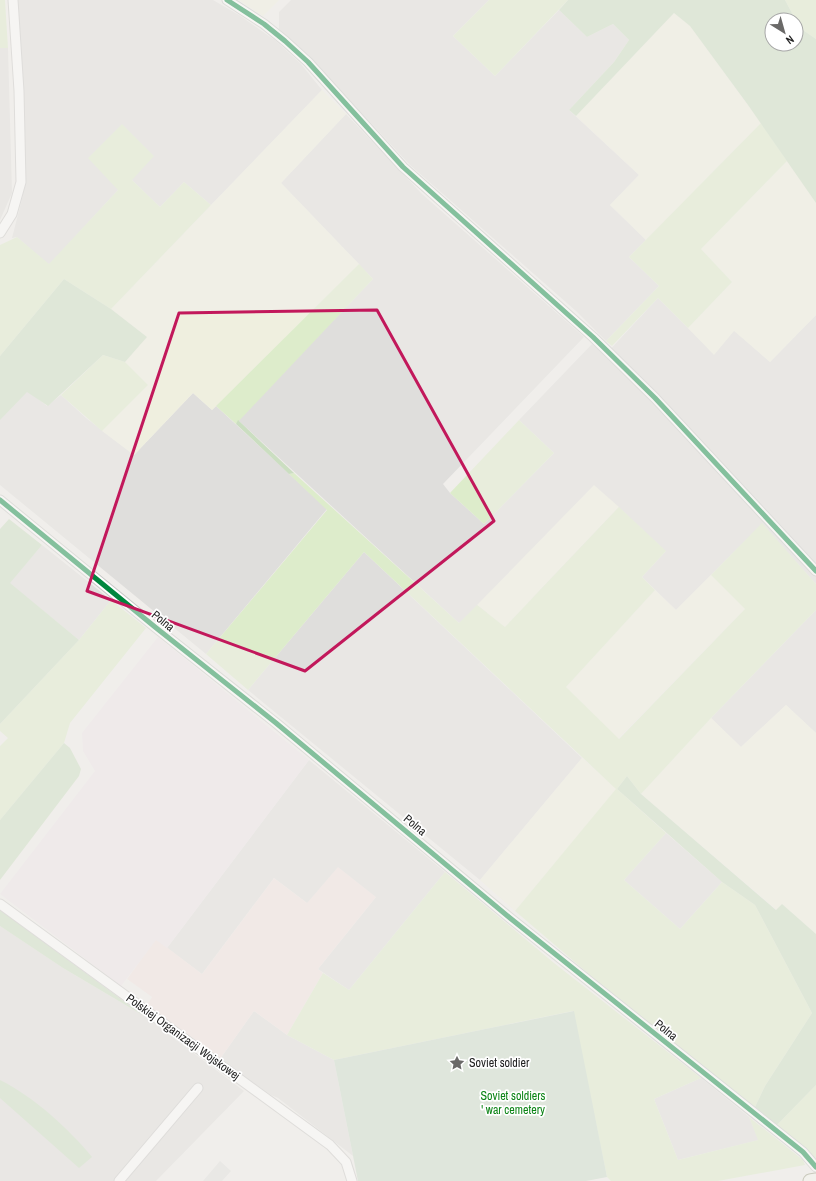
<svg xmlns="http://www.w3.org/2000/svg" width="816" height="1181" font-family="'Archivo Narrow',sans-serif">
	<style>
		.residential { fill: #dfdedc }
		.commercial { fill: #f1e3e1 }
		.industrial { fill: #ede4e9 }
		.farmland { fill: #efefdf }
		.grass { fill: #ddeccb }
		.forest { fill: #cbdec1; fill-rule: evenodd }
		.cemetery { fill: #cadbca }
		.parking { fill: #e0dfde }
		.lines { fill: none; stroke-linecap: round; stroke-linejoin: round }
		.street-casing { stroke: #c9c8c7; stroke-width: 11 }
		.secondary-casing { stroke: #999a82; stroke-width: 15 }
		.street { stroke: #fdfcfc; stroke-width: 9 }
		.secondary { stroke: #f4f4ed; stroke-width: 13 }
		.cycleway-casing { stroke: #fff; stroke-width: 8 }
		.cycleway { stroke: #00873e; stroke-width: 5 }
		.marked { fill: none; stroke: #c2185b; stroke-width: 3; stroke-linejoin: round }
		.labels { text-anchor: middle; dominant-baseline: central; stroke-width: 3.5; stroke-linejoin: round; paint-order: stroke }
		.street-label { font-size: 12px; fill: #222; stroke: #fff }
		.poi-label { font-size: 12px; fill: #222; stroke: #fff; text-anchor: start }
		.park-label { font-size: 12px; fill: #0c8416; stroke: #fff }
	</style>
	<rect width="100%" height="100%" fill="#f0eeeb"/>
	<g class="residential">
		<polygon points="16,0 213,0 239,15 276,41 301,64 322,90 211,205 184,182 160,207 132,180 118,190 49,265 17,237 12,238 23,195"/>
		<polygon points="291,0 489,0 453,36 495,76 559,10 587,37 613,24 629,40 614,62 569,110 639,175 610,205 646,240 629,257 659,286 606,341 576,311 410,165 312,60 279,29 279,12"/>
		<polygon points="0,48 8,48 12,193 0,220"/>
		<polygon points="346,114 422,194 584,337 443,484 450,493 484,524 554,453 519,420 592,344 605,355 658,298 714,354 734,330 770,362 816,315 816,584 762,524 676,610 642,577 666,551 459,623 238,420 373,279 281,183"/>
		<polygon points="0,369 47,406 61,395 86,418 134,455 193,393 212,410 216,406 327,509 206,654 0,485"/>
		<polygon points="42,545 111,600 79,640 9,583"/>
		<polygon points="364,552 582,758 480,880 248,690"/>
		<polygon points="816,610 816,733 786,705 741,747 711,718"/>
		<polygon points="309,760 445,872 349,990 318,969 376,897 307,903 274,878 202,974 167,948"/>
		<polygon points="666,833 722,882 680,929 624,880"/>
		<polygon points="0,926 63,968 144,1016 244,1091 156,1181 0,1181"/>
		<polygon points="254,1011 287,1035 334,1060 353,1156 278,1098 271,1095 220,1059"/>
		<polygon points="701,1078 749,1117 759,1140 678,1160 654,1099"/>
	</g>
	<polygon class="commercial" points="338,867 376,897 318,969 323,973 287,1035 254,1011 220,1059 147,1005 152,997 127,979 156,939 202,974 274,878 307,903"/>
	<polygon class="industrial" points="158,637 309,760 167,948 156,940 121,986 0,894 95,771 83,751 82,733"/>
	<g class="farmland">
		<polygon points="239,0 279,0 263,16"/>
		<polygon points="674,13 690,26 761,123 646,240 610,205 639,175 576,116"/>
		<polygon points="322,90 346,114 281,183 359,264 212,410 193,393 134,455 102,431 148,385 125,362 147,337 111,309"/>
		<polygon points="787,161 816,203 816,315 770,362 734,331 714,355 688,328 732,282 701,249"/>
		<polygon points="594,485 619,507 505,627 477,605"/>
		<polygon points="711,575 745,609 618,739 566,687 655,590 676,610"/>
		<polygon points="786,705 816,733 816,934 782,904 777,910 641,794 711,718 741,747"/>
		<polygon points="582,758 617,789 515,911 480,880"/>
	</g>
	<g class="grass">
		<polygon points="0,0 5,0 8,48 0,48"/>
		<polygon points="489,0 568,0 495,76 453,36"/>
		<polygon points="785,0 816,0 816,39 800,28"/>
		<polygon points="761,123 787,161 701,249 732,282 688,328 658,298 612,346 606,341 659,286 629,257"/>
		<polygon points="122,124 154,156 132,180 160,207 184,182 211,205 111,309 64,279 0,356 0,245 17,237 49,264 118,190 88,158"/>
		<polygon points="359,264 373,279 236,424 216,406"/>
		<polygon points="103,355 125,362 148,385 102,431 61,395"/>
		<polygon points="519,420 554,453 484,524 450,493"/>
		<polygon points="294,473 459,623 477,605 505,627 619,507 666,551 642,577 655,590 566,687 619,739 745,609 711,575 762,523 816,584 816,610 711,718 641,794 627,776 617,789 666,833 624,880 680,929 722,882 755,905 812,1013 765,1086 755,1107 590,975 515,911 616,789 364,552 248,690 206,654 327,510 289,474"/>
		<polygon points="111,600 146,628 70,723 64,743 0,820 0,746 8,738 0,731 0,724 79,640"/>
		<polygon points="445,872 554,963 701,1078 654,1099 678,1160 758,1140 749,1117 803,1160 805,1165 718,1181 611,1181 607,1177 573,1011 334,1060 287,1035 323,973 349,990"/>
		<polygon points="816,1085 816,1162 777,1125"/>
	</g>
	<g class="forest">
		<path d="M568 0H785L800 28 816 39V203L748 105 690 26 674 13 576 116 569 110 614 62 629 40 613 24 587 37 559 10ZM772 20H796V44H772Z"/>
		<polygon points="64,279 111,309 147,337 125,362 103,355 48,406 27,392 0,420 0,356"/>
		<polygon points="238,420 294,473 289,474 236,424"/>
		<polygon points="9,519 42,545 10,583 79,640 0,724 0,529"/>
		<polygon points="64,743 70,748 81,769 79,776 0,880 0,820"/>
		<polygon points="627,776 641,794 776,910 782,904 816,934 816,1085 777,1125 755,1107 765,1086 812,1013 755,905 722,882 617,789"/>
		<polygon points="0,910 7,915 144,1016 63,968 0,926"/>
		<path d="M0 1080C34 1097 68 1128 92 1157L79 1168 0 1098Z"/>
	</g>
	<polygon class="cemetery" points="574,1011 607,1177 586,1181 358,1181 334,1060"/>
	<polygon class="parking" points="220,1161 231,1171 222,1181 203,1181"/>
	<g class="lines">
		<defs>
			<g id="street">
				<polyline points="227,0 264,24 285,41 308,62 403,167 593,337 655,398 816,571"/>
				<polyline points="0,233 12,214 21,182 19,91 13,0"/>
				<polyline points="0,500 155,627 276,723 510,918 803,1152 816,1167"/>
				<polyline points="0,904 330,1145 346,1162 352,1181"/>
				<polyline points="119,1181 198,1088"/>
			</g>
			<polyline id="secondary" points="810,1181 816,1180"/>
		</defs>
		<use href="#street" class="street-casing"/>
		<use href="#secondary" class="secondary-casing"/>
		<use href="#street" class="street"/>
		<use href="#secondary" class="secondary"/>
		<defs>
			<g id="cycleway">
				<polyline points="227,0 264,24 285,41 308,62 403,167 593,337 655,398 816,571"/>
				<polyline points="0,500 155,627 276,723 510,918 803,1152 816,1167"/>
			</g>
		</defs>
		<use href="#cycleway" class="cycleway-casing"/>
		<use href="#cycleway" class="cycleway"/>
	</g>
	<path d="M0 0H816V1181H0ZM377 310 494 521 305 671 87 591 179 313Z" fill="#f0eeeb" fill-opacity=".55" fill-rule="evenodd"/>
	<path class="marked" d="M377 310 494 521 305 671 87 591 179 313Z"/>
	<defs>
		<symbol id="sight-bare" viewBox="-9 -9 18 18"><path d="M0-6L1.8-2.2L6-1.7L2.9 1.2L3.7 5.4L0 3.3L-3.7 5.4L-2.9 1.2L-6-1.7L-1.8-2.2Z" fill="#6a6968" stroke="#fff" stroke-width="2.5" paint-order="stroke"/></symbol>
	</defs>
	<g fill-rule="evenodd">
		<use href="#sight-bare" x="446" y="1052" width="22" height="22"/>
	</g>
	<g class="labels">
		<g class="street-label">
			<text transform="translate(163 621) rotate(39)">Polna</text>
			<text transform="translate(415 825) rotate(40)">Polna</text>
			<text transform="translate(666 1030) rotate(39)">Polna</text>
			<text transform="translate(183 1037) rotate(36)">Polskiej Organizacji Wojskowej</text>
		</g>
		<g class="poi-label">
			<text x="469" y="1063">Soviet soldier</text>
		</g>
		<g class="park-label">
			<text x="513" y="1096">Soviet soldiers<tspan x="513" dy="14">' war cemetery</tspan></text>
		</g>
	</g>
	<g transform="translate(784 32) rotate(143)"><circle r="19" fill="#ffffff" stroke="#a7a7a7"/>
	<path d="M0-3L7 15L0 10L-7 15Z" fill="#6a6968"/>
	<text y="-6" font-size="11" font-weight="bold" text-anchor="middle" fill="#222222">N</text>
	</g>
</svg>
